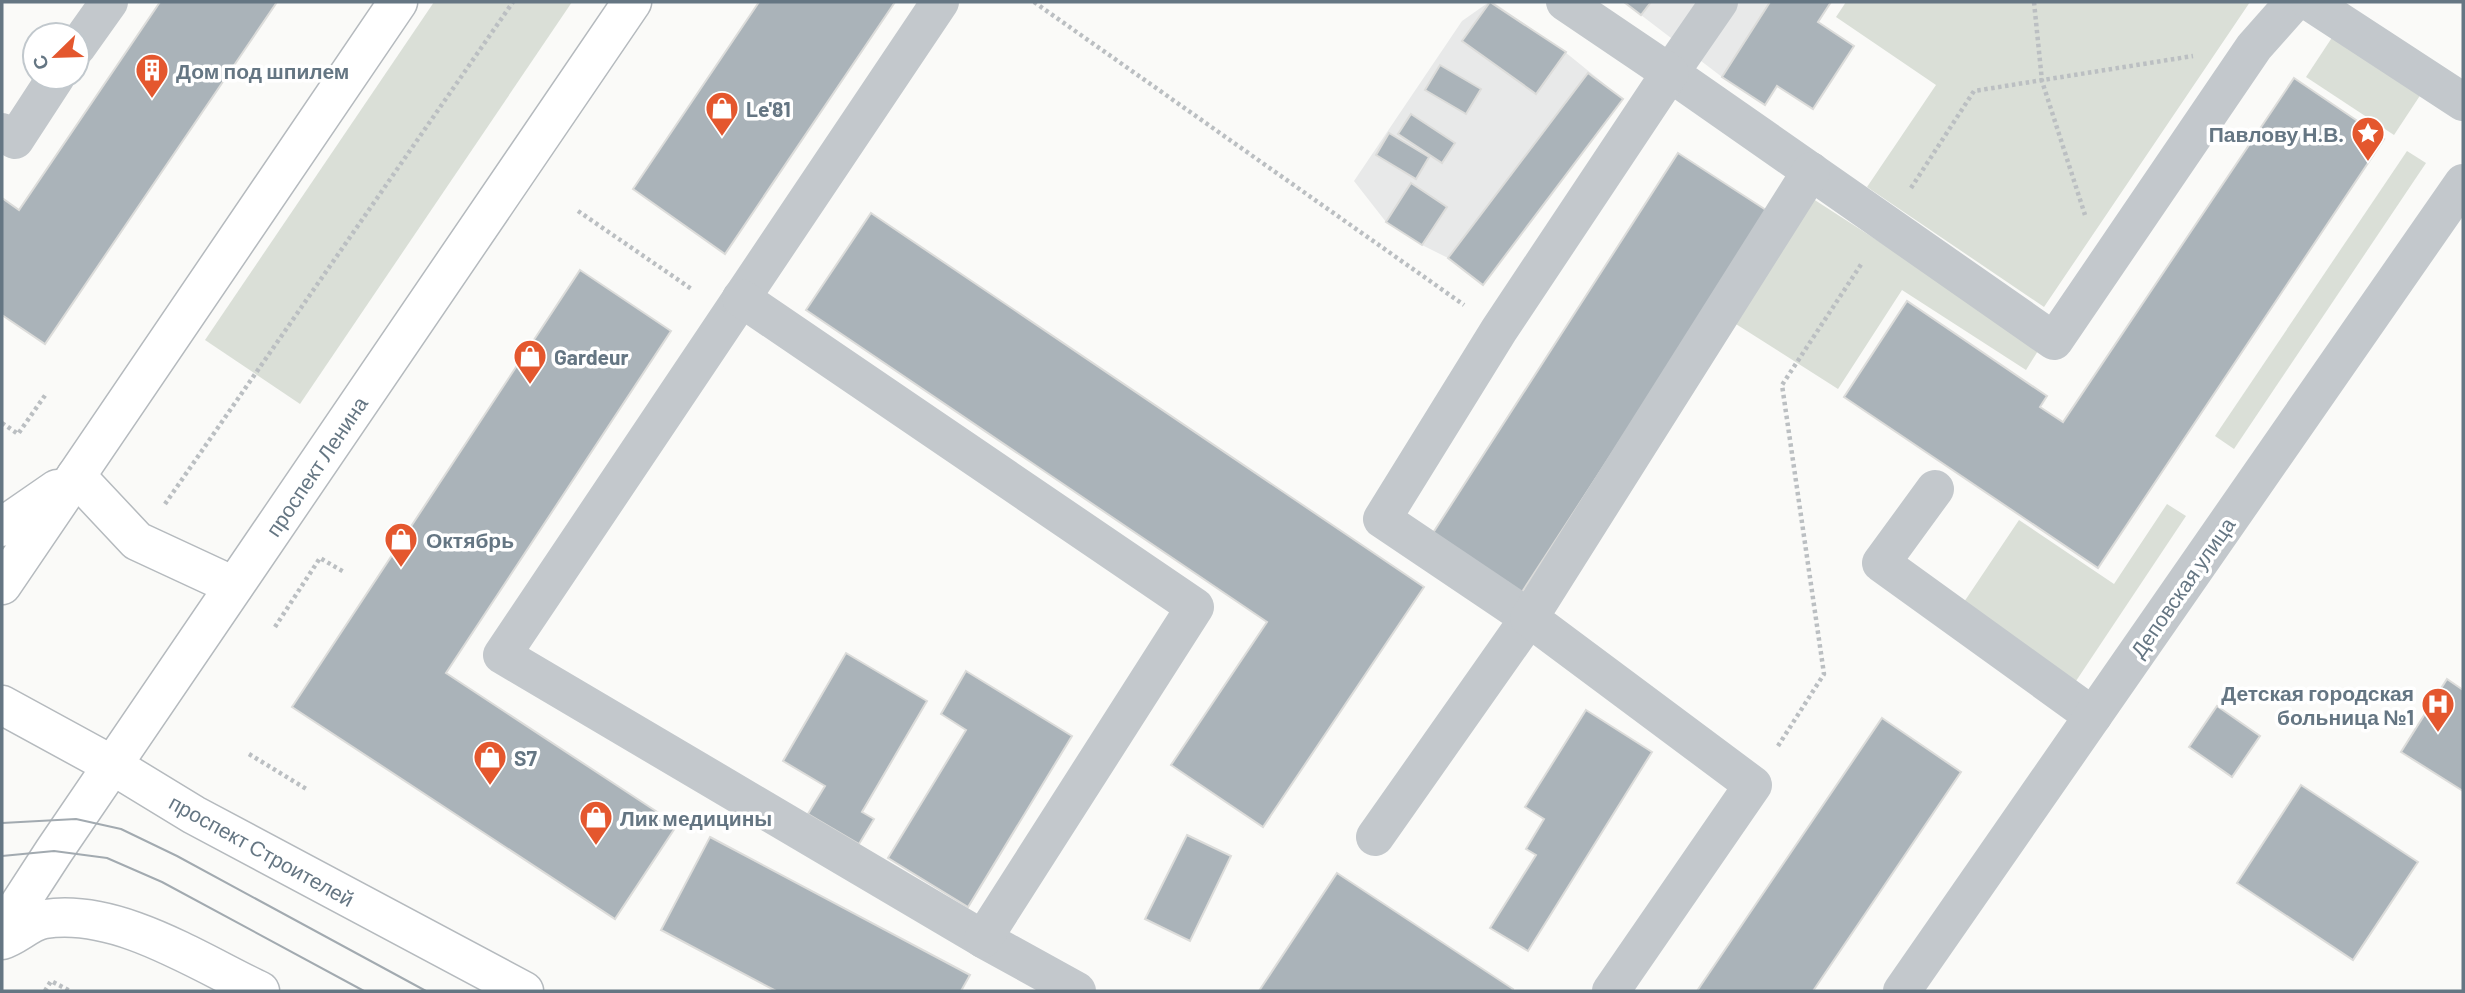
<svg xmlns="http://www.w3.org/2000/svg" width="2465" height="993" font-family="Barlow,sans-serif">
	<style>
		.built { fill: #e8e9e9 }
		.green { fill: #dadfd7 }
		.building { fill: #aab3b9; stroke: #dcdcda; stroke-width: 2 }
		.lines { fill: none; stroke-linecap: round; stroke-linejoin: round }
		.major-casing { stroke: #b5babe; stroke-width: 41 }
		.path { stroke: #bbbfc2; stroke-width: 4.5; stroke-dasharray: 3.5 3.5; stroke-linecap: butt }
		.minor { stroke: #c3c8cc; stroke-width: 38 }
		.major { stroke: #fff; stroke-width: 38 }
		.tram { stroke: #a2aab0; stroke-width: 2 }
		.labels { text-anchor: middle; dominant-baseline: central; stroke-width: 7; stroke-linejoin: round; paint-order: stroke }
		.poi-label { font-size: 21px; font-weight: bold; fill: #657683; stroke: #fff; text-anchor: start }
		.street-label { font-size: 21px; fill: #657683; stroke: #fff }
	</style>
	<rect width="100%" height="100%" fill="#fafaf8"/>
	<g class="built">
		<polygon points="1489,2 1493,2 1565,52 1623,99 1483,285 1448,258 1422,245 1386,222 1354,181 1462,21"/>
		<polygon points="1624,2 1831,2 1819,22 1854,46 1813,109 1777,86 1765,105 1722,77"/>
	</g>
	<g class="green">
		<polygon points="434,2 572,2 300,404 205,340"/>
		<polygon points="1846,2 2250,2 2044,307 1867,187 1936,85 1836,17"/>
		<polygon points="2335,33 2423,91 2394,135 2306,77"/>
		<polygon points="2407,151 2426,163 2234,449 2215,436"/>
		<polygon points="1807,195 2041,346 2026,370 1902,290 1838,389 1728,319"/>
		<polygon points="2167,504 2186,516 2072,687 1958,611 2019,520 2114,584"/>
	</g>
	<g class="building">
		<polygon points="160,2 277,2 45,344 2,315 2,198 19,210"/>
		<polygon points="759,2 895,2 725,254 633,189"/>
		<polygon points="1490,2 1566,52 1536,94 1462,41"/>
		<polygon points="1624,2 1651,2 1641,15"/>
		<polygon points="1770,2 1831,2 1818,22 1854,46 1813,109 1777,86 1765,105 1722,77"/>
		<polygon points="1440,65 1481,89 1466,114 1425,90"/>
		<polygon points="1588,73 1623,99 1483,285 1448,258"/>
		<polygon points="2294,78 2384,139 2098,568 1844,397 1907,301 2047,396 2040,407 2063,422"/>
		<polygon points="1411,114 1455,143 1442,163 1398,134"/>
		<polygon points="1389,133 1429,157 1416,179 1376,155"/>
		<polygon points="1678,153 1769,212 1520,595 1431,536"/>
		<polygon points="1411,183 1447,207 1422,245 1386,222"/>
		<polygon points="871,213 1424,587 1263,827 1171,765 1267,622 806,310"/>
		<polygon points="580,270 671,331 446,673 677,825 615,919 292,707"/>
		<polygon points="846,653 927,701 862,812 874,819 859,844 808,814 825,786 783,761"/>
		<polygon points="966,671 1072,736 968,907 888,858 966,730 941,714"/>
		<polygon points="2447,679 2463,690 2463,791 2401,752"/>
		<polygon points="2217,706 2260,736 2232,777 2189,747"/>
		<polygon points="1586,710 1652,752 1528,951 1490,928 1536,855 1526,849 1544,819 1525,807"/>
		<polygon points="1882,718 1961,772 1813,991 1697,991"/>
		<polygon points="2301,785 2418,862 2353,960 2237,883"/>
		<polygon points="1187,835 1231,856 1190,941 1145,919"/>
		<polygon points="710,837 970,975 961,991 776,991 661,930"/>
		<polygon points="1337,873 1513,989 1512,991 1259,991"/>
	</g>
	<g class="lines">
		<defs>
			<g id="major">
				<polyline points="76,476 137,541 234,586"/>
				<polyline points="2,527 57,489"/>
				<polyline points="2,585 398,2"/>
				<polyline points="2,705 112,765 194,815 524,991"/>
				<polyline points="2,931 54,851 632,2"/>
				<path d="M2 940C16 936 30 921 45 919 117 908 197 961 260 991"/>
			</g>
		</defs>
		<use href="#major" class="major-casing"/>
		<g class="path">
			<polyline points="1034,2 1464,305"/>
			<polyline points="2034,2 2042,81 2085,215"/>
			<polyline points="1911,188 1974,91 2193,56"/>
			<polyline points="578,211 693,290"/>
			<polyline points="2,423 18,434 46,394"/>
			<polyline points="165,504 513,2"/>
			<polyline points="275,627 320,558 344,572"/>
			<polyline points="1778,746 1824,674 1782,385 1862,263"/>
			<polyline points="249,754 308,790"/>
			<polyline points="45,991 51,981 70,991"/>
		</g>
		<g class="minor">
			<polyline points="940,2 502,655 983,939 1077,991"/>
			<polyline points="1719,2 1670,73 2054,341 2254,47 2294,2"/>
			<polyline points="2310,2 2463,102"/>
			<polyline points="77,47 109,2"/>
			<polyline points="2,132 15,140 56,77"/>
			<polyline points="741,298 1195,607 983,939"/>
			<polyline points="1935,489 1881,563 2093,716"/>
			<polyline points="1375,837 1529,618 1382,519 1499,330 1670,73 1565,2"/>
			<polyline points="1611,991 1753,785 1529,618 1811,171"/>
			<polyline points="1902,991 2463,183"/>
		</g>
		<use href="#major" class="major"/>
		<g class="tram">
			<polyline points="2,823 76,819 121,829 177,856 426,991"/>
			<polyline points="2,856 54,851 107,858 162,882 364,991"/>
		</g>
	</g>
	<defs>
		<symbol id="building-pin" viewBox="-11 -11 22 30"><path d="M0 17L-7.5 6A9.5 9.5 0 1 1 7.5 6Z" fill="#e4572e" stroke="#fff"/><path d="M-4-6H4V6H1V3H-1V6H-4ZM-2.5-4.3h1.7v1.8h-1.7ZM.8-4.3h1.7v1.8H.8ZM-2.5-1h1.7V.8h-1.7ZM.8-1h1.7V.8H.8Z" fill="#fff"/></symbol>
		<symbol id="shop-pin" viewBox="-11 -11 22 30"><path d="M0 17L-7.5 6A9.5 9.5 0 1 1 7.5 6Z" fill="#e4572e" stroke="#fff"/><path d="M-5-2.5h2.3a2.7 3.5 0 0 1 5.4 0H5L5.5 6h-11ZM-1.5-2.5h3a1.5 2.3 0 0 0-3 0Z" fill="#fff"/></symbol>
		<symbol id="sight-pin" viewBox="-11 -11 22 30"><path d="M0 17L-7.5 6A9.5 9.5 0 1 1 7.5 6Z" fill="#e4572e" stroke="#fff"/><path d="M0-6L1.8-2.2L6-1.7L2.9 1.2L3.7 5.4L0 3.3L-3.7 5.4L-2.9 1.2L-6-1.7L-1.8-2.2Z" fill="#fff"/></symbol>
		<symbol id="hospital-pin" viewBox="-11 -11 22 30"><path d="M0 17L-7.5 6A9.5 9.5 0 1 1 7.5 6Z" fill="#e4572e" stroke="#fff"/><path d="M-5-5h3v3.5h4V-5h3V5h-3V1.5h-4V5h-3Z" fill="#fff"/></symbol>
	</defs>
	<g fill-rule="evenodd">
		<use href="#building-pin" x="133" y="51" width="38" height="52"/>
		<use href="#shop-pin" x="703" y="89" width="38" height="52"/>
		<use href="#sight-pin" x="2349" y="114" width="38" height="52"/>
		<use href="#shop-pin" x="511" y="337" width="38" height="52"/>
		<use href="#shop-pin" x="382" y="520" width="38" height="52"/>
		<use href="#hospital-pin" x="2419" y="685" width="38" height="52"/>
		<use href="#shop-pin" x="471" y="738" width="38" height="52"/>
		<use href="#shop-pin" x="577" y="798" width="38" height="52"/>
	</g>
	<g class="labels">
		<g class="poi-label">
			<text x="176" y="70">Дом под шпилем</text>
			<text x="746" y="108">Le'81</text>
			<text x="2344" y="133" text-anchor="end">Павлову Н.В.</text>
			<text x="554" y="356">Gardeur</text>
			<text x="426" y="539">Октябрь</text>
			<text x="2414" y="692" text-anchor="end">Детская городская<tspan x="2414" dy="24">больница №1</tspan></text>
			<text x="514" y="757">S7</text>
			<text x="620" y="817">Лик медицины</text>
		</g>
		<g class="street-label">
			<text transform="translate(316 466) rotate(-56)">проспект Ленина</text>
			<text transform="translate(2182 587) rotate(-55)">Деповская улица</text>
			<text transform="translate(262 850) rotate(29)">проспект Строителей</text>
		</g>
	</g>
	<rect width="2465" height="993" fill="none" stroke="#657683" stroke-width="7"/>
	<g transform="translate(56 56) rotate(247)"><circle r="33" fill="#ffffff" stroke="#c1c8cd" stroke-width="2"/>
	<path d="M0-5L12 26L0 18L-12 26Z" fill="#e4572e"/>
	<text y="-10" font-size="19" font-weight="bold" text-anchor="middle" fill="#657683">С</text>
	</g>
</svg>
